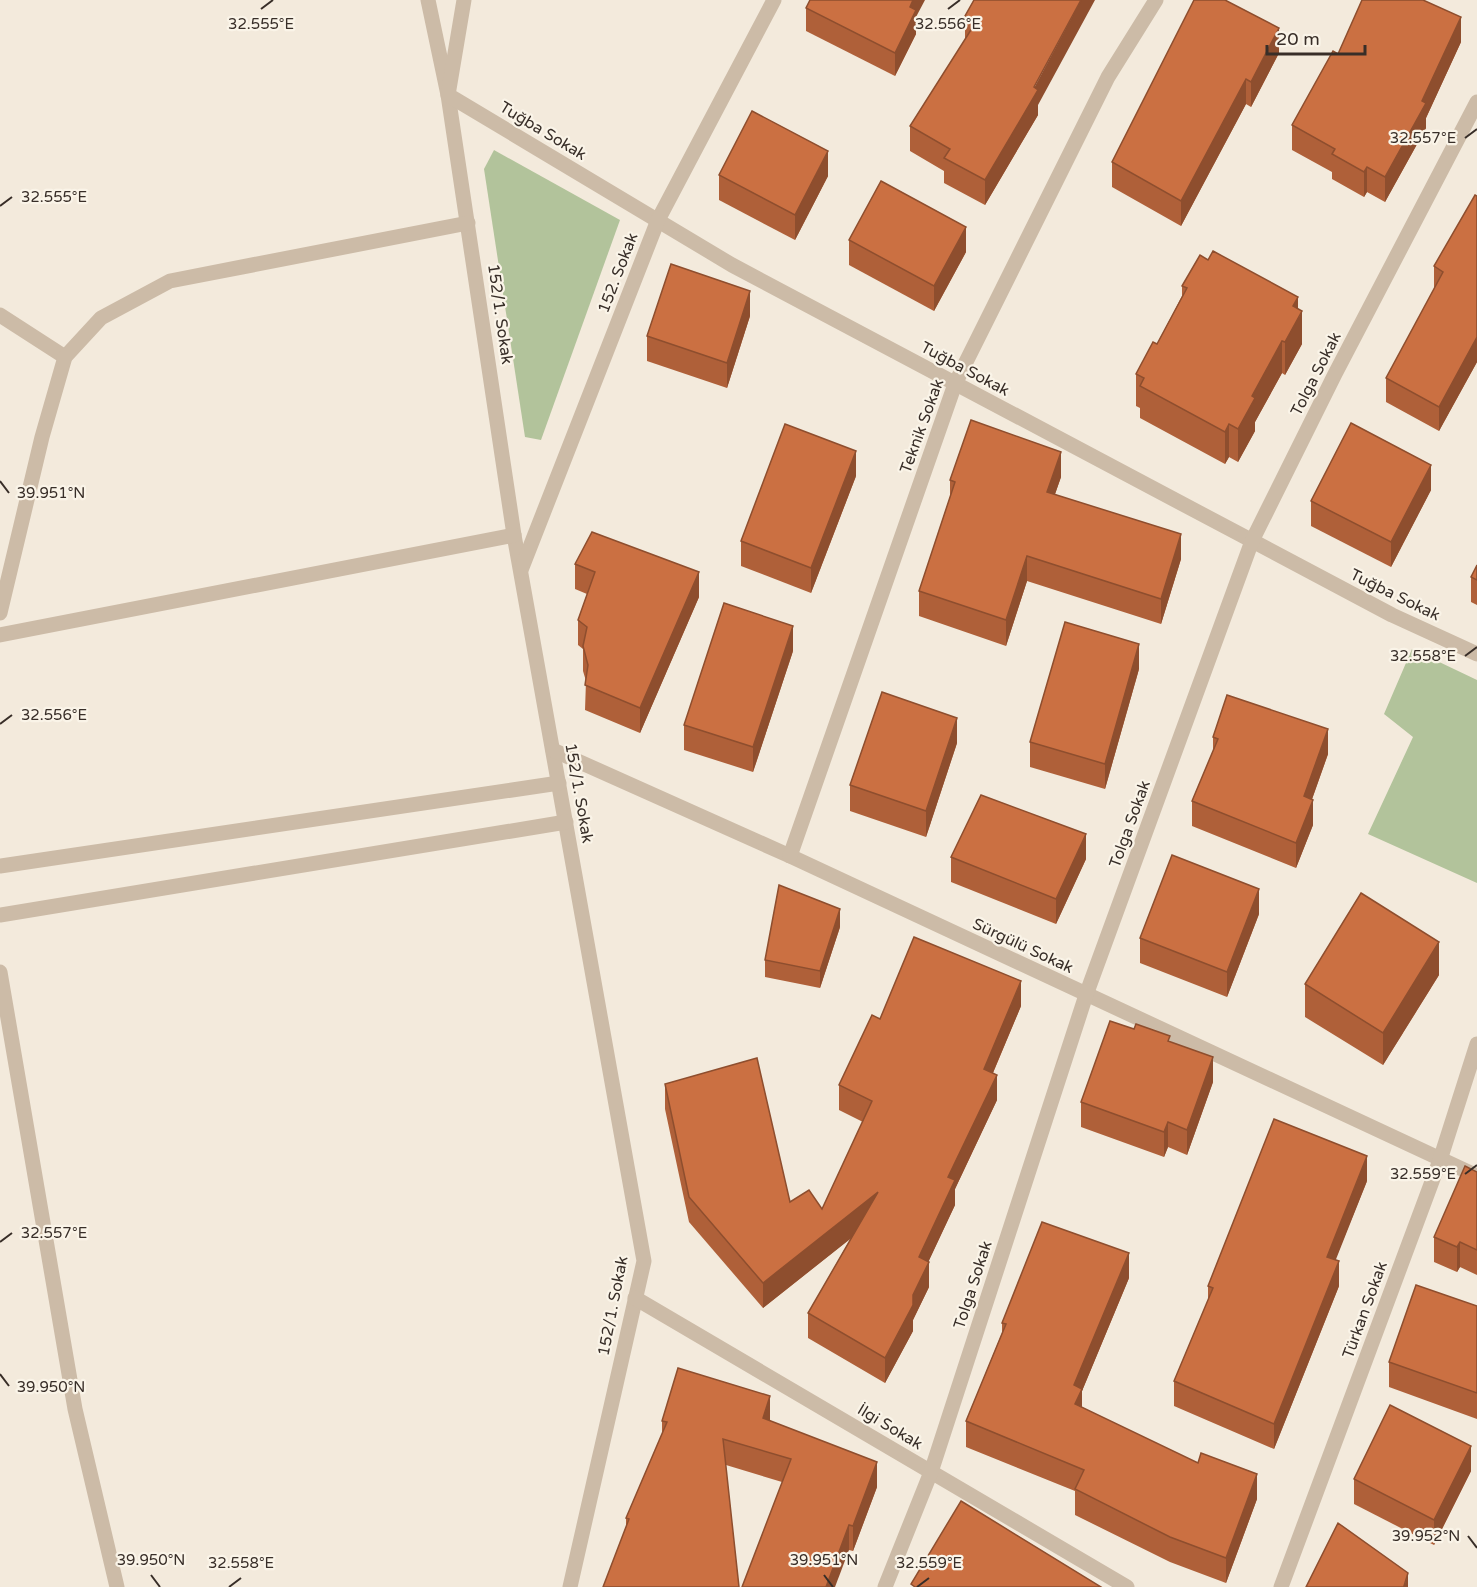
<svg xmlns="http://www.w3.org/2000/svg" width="1477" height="1587" font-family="'Varela Round',sans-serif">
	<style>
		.green { fill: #b2c39b }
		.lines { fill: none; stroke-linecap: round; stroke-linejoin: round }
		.minor { stroke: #ccbba7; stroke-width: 15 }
		.wall { fill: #af6039 }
		.shaded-wall { fill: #8e4e2e }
		.building { fill: #cb7042; stroke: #8e4e2e; stroke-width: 1.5 }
		.ticks { fill: none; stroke: #382e28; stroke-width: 2 }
		.labels { text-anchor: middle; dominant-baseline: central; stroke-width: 4.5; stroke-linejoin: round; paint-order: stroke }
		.street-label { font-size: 16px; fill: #382e28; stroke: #faf4e8 }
		.ticks-label { font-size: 15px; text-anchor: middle; fill: #382e28; stroke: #faf4e8; stroke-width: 4.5; stroke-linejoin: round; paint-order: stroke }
	</style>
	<rect width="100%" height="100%" fill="#f3eadc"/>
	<g class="green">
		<polygon points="494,150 620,220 541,440 525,437 484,169"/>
		<polygon points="1412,649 1477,680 1477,883 1368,834 1413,737 1384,714"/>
	</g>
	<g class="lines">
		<g class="minor">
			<polyline points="428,0 448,95 514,535 644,1261 570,1587"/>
			<polyline points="464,0 448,95 732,265 1392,615 1477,654"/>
			<polyline points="0,315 65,357"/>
			<polyline points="521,570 658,220 774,0"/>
			<polyline points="0,613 42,437 65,357 101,318 170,281 468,223"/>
			<polyline points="0,635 514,535"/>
			<polyline points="553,750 790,856 1477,1176"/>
			<polyline points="790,856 955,384 1108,77 1156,0"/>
			<polyline points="0,866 559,783"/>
			<polyline points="0,915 566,822"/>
			<polyline points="0,972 75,1409 117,1587"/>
			<polyline points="635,1298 1127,1587"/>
			<polyline points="885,1587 931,1472 1086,995 1252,541 1335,374 1477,102"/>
			<polyline points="1281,1587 1440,1160 1477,1044"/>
		</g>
	</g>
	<g class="wall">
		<polygon points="974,0 1038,105 1038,115 985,205 944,183 944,171 910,151 910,126 965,40 965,16"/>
		<polygon points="806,8 916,17 916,34 895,76 806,31"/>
		<polygon points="1461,42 1426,118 1426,128 1385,202 1367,192 1364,197 1332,179 1332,172 1292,150 1292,125 1338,54"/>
		<polygon points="1279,53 1251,107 1246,104 1181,226 1112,187 1112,162"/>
		<polygon points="719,175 828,176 795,240 719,200"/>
		<polygon points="1477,196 1477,362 1439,431 1386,402 1386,378 1434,290 1434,266"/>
		<polygon points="849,240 966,252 934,311 849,265"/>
		<polygon points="1182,286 1298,309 1302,344 1285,375 1282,373 1255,422 1255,431 1238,462 1229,457 1225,464 1140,418 1140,408 1136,406 1136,374 1157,344 1182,296"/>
		<polygon points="750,316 727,388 647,361 647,336"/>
		<polygon points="856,476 811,593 741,566 741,541"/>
		<polygon points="1061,477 1055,494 1181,559 1161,624 1027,581 1006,646 919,616 919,591 950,497 950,480"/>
		<polygon points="1431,490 1391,567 1311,526 1311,501"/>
		<polygon points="575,564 699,597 640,733 585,710 586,681 583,671 583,649 578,645 578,620 587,594 575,589"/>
		<polygon points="1477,565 1477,605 1471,602 1471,577"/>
		<polygon points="793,651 753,772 684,750 684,725"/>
		<polygon points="1139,669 1105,789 1030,767 1030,742"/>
		<polygon points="1213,737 1328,754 1312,799 1313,825 1296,868 1192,826 1192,801 1213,751"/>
		<polygon points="957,743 926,837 850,811 850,785"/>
		<polygon points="951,857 1086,859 1056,924 951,882"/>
		<polygon points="1259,914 1227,997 1140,963 1140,938"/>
		<polygon points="840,927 820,988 765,977 765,960"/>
		<polygon points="1439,975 1383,1065 1305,1017 1305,984"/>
		<polygon points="1021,1006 993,1073 997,1100 955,1189 955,1205 928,1262 929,1287 913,1320 913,1331 885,1383 808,1338 808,1313 851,1238 763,1308 689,1222 665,1109 665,1084 790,1202 822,1209 863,1122 839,1110 839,1085 880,1019"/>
		<polygon points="1170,1042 1213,1082 1187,1155 1168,1147 1164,1157 1081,1127 1081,1102"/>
		<polygon points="1477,1172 1477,1275 1460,1267 1457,1272 1434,1262 1434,1237"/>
		<polygon points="1367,1181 1335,1260 1339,1286 1274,1449 1174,1406 1174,1381 1208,1301 1208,1286"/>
		<polygon points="1129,1278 1082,1391 1082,1407 1257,1499 1226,1583 1170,1562 1075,1515 1075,1491 966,1447 966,1421 1002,1333 1002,1323"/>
		<polygon points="1477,1306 1477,1419 1389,1387 1389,1362"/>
		<polygon points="662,1421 770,1421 877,1487 853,1551 849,1550 782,1482 726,1465 626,1527 626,1518 662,1434"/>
		<polygon points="1471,1471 1434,1545 1354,1504 1354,1479"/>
	</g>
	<g class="shaded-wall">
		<polygon points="913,0 925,0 916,17 916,34 895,76 895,53 910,7"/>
		<polygon points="1081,0 1095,0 1038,105 1038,115 985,205 985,180"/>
		<polygon points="1461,17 1461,42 1426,118 1426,128 1385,202 1385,177 1422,101"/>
		<polygon points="1279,28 1279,53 1251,107 1251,82"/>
		<polygon points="1246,79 1246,104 1181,226 1181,201"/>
		<polygon points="828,151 828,176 795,240 795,215"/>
		<polygon points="1367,167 1367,192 1364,197 1364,172"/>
		<polygon points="966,227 966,252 934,311 934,286"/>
		<polygon points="750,291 750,316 727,388 727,363"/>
		<polygon points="1298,297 1298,319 1302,311 1302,344 1285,375 1285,342 1293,306"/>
		<polygon points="1477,337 1477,362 1439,431 1439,407"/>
		<polygon points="1282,341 1282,373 1255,422 1255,431 1238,462 1238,429 1252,396"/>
		<polygon points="1229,424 1229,457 1225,464 1225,432"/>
		<polygon points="856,451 856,476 811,593 811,568"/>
		<polygon points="1061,452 1061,477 1047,517 1047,492"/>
		<polygon points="1431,465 1431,490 1391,567 1391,542"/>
		<polygon points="1181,534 1181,559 1161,624 1161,599"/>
		<polygon points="1027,556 1027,581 1006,646 1006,620"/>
		<polygon points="699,572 699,597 640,733 640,708"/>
		<polygon points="793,626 793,651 753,772 753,747"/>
		<polygon points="1139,644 1139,669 1105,789 1105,764"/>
		<polygon points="957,718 957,743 926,837 926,811"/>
		<polygon points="1328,729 1328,754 1304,822 1304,796"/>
		<polygon points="1313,800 1313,825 1296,868 1296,843"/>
		<polygon points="1086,834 1086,859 1056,924 1056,899"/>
		<polygon points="1259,889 1259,914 1227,997 1227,972"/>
		<polygon points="840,909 840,927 820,988 820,971"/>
		<polygon points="1439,942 1439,975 1383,1065 1383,1033"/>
		<polygon points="1021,981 1021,1006 984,1094 984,1069"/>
		<polygon points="1213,1057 1213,1082 1187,1155 1187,1130"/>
		<polygon points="997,1075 997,1100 955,1189 955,1205 919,1282 919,1257 948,1177"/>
		<polygon points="1168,1122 1168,1147 1164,1157 1164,1132"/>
		<polygon points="1367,1156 1367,1181 1327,1282 1327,1257"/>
		<polygon points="878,1192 878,1217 763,1308 763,1283"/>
		<polygon points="1460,1242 1460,1267 1457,1272 1457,1247"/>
		<polygon points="1129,1253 1129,1278 1082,1391 1082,1414 1075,1429 1074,1385"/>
		<polygon points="1339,1261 1339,1286 1274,1449 1274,1424"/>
		<polygon points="929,1262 929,1287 913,1320 913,1331 885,1383 885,1358 913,1295"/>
		<polygon points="770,1396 770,1421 763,1418"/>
		<polygon points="1471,1446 1471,1471 1434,1545 1434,1520"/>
		<polygon points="877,1462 877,1487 853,1551 853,1526"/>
		<polygon points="1257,1474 1257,1499 1226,1583 1226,1558"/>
		<polygon points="849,1525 849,1550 835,1587 826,1587"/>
		<polygon points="1408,1573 1408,1587 1404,1587"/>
	</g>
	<g class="building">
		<polygon points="810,0 913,0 910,7 916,10 895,53 806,8"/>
		<polygon points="974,0 1081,0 1034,87 1038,90 985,180 944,158 950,149 910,126 976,22 965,16"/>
		<polygon points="1194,0 1225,0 1279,28 1251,82 1246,79 1181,201 1112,162"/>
		<polygon points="1362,0 1423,0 1461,17 1422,101 1426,103 1385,177 1367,167 1364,172 1332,154 1335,149 1292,125 1333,51 1338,54"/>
		<polygon points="752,111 828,151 795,215 719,175"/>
		<polygon points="881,181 966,227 934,286 849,240"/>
		<polygon points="1475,195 1477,196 1477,337 1439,407 1386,378 1443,272 1434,266"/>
		<polygon points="1213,251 1298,297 1293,306 1302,311 1285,342 1282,341 1252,396 1255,398 1238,429 1229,424 1225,432 1140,386 1144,378 1136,374 1153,342 1157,344 1187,288 1182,286 1200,255 1208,260"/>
		<polygon points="671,264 750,291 727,363 647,336"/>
		<polygon points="971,420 1061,452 1047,492 1181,534 1161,599 1027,556 1006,620 919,591 955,482 950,480"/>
		<polygon points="1351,423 1431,465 1391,542 1311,501"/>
		<polygon points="785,424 856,451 811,568 741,541"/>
		<polygon points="592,532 699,572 640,708 585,685 588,665 583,646 587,627 578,620 595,572 575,564"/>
		<polygon points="1477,565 1477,580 1471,577"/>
		<polygon points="724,603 793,626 753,747 684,725"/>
		<polygon points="1065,622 1139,644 1105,764 1030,742"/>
		<polygon points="882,692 957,718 926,811 850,785"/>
		<polygon points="1227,695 1328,729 1304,796 1313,800 1296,843 1192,801 1218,739 1213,737"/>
		<polygon points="981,795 1086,834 1056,899 951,857"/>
		<polygon points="1172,855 1259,889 1227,972 1140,938"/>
		<polygon points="779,885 840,909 820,971 765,960"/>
		<polygon points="1361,893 1439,942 1383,1033 1305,984"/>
		<polygon points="914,937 1021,981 984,1069 997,1075 948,1177 955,1180 919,1257 929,1262 913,1295 913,1305 885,1358 808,1313 878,1192 763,1283 689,1197 665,1084 757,1058 790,1202 809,1190 822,1209 872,1101 839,1085 872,1015 880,1019"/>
		<polygon points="1110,1021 1134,1029 1136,1024 1170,1036 1168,1041 1213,1057 1187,1130 1168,1122 1164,1132 1081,1102"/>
		<polygon points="1274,1119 1367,1156 1327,1257 1339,1261 1274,1424 1174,1381 1213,1288 1208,1286"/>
		<polygon points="1465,1166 1477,1172 1477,1250 1460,1242 1457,1247 1434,1237"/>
		<polygon points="1042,1222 1129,1253 1074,1385 1082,1389 1075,1404 1198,1463 1201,1453 1257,1474 1226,1558 1170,1537 1075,1489 1084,1470 966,1421 1006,1324 1002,1323"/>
		<polygon points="1416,1285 1477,1306 1477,1393 1389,1362"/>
		<polygon points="678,1368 770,1396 763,1418 877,1462 853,1526 849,1525 826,1587 742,1587 791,1459 723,1439 739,1587 603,1587 629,1519 626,1518 667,1422 662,1421"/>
		<polygon points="1390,1405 1471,1446 1434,1520 1354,1479"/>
		<polygon points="961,1501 1101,1587 915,1587 911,1584"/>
		<polygon points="1338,1523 1408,1573 1404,1586 1407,1587 1306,1587"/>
	</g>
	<path class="ticks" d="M261 9 273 0M948 9 960 0M1465 138 1477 129M0 206 12 197M0 481 9 493M1465 656 1477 647M0 724 12 715M1465 1174 1477 1165M0 1242 12 1233M0 1374 9 1386M1468 1536 1477 1548M151 1575 160 1587M824 1575 833 1587M229 1587 241 1578M917 1587 929 1578"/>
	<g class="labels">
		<g class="street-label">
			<text transform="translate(543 131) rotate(31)">Tuğba Sokak</text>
			<text transform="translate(618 273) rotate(-69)">152. Sokak</text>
			<text transform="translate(500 314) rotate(82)">152/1. Sokak</text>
			<text transform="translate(965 369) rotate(28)">Tuğba Sokak</text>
			<text transform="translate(1316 374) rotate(-63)">Tolga Sokak</text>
			<text transform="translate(922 426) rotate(-70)">Teknik Sokak</text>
			<text transform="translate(1395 595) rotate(26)">Tuğba Sokak</text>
			<text transform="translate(579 793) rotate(80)">152/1. Sokak</text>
			<text transform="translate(1130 824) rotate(-70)">Tolga Sokak</text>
			<text transform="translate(1023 946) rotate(25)">Sürgülü Sokak</text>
			<text transform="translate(973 1285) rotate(-72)">Tolga Sokak</text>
			<text transform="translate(613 1306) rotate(-79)">152/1. Sokak</text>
			<text transform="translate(1365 1310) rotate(-70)">Türkan Sokak</text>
			<text transform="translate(890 1427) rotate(31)">İlgi Sokak</text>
		</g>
	</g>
	<g class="ticks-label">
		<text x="261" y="29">32.555°E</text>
		<text x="948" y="29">32.556°E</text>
		<text x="1423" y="143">32.557°E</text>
		<text x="54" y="202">32.555°E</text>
		<text x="51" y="498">39.951°N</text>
		<text x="1423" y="661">32.558°E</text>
		<text x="54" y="720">32.556°E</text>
		<text x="1423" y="1179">32.559°E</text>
		<text x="54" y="1238">32.557°E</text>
		<text x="51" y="1392">39.950°N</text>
		<text x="1426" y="1541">39.952°N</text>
		<text x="151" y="1565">39.950°N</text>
		<text x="824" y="1565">39.951°N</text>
		<text x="241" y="1568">32.558°E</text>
		<text x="929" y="1568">32.559°E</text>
	</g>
	<path d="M1267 45v9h98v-9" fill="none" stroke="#382e28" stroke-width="3"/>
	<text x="1276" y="45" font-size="18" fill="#382e28" stroke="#faf4e8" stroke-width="4.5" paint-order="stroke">20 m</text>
</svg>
